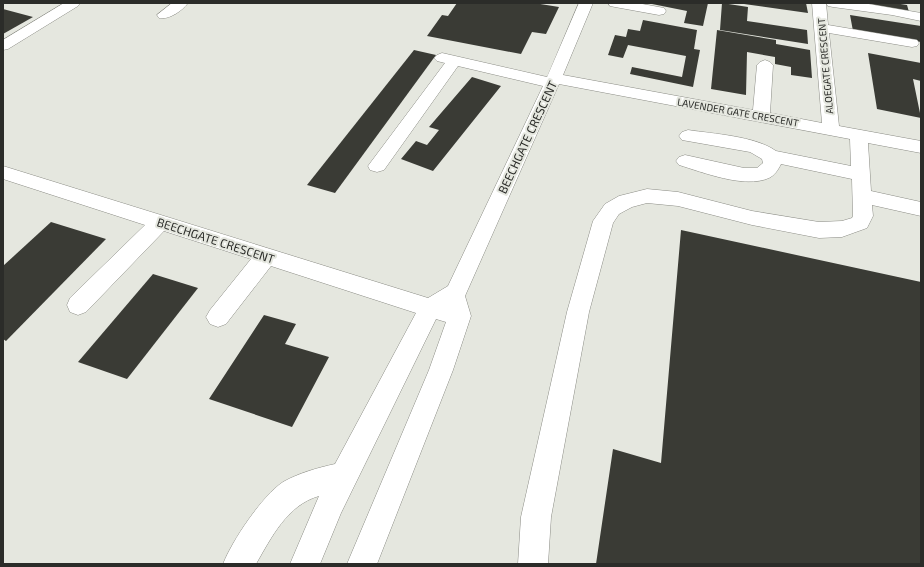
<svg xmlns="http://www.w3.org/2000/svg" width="924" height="567" font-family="'Exo 2',sans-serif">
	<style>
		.building { fill: #3a3b35 }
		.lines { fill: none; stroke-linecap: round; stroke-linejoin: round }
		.minor-casing { stroke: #8b8c85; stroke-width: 1 }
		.minor { fill: #fff; fill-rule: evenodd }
		.labels { text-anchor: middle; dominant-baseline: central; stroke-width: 4; stroke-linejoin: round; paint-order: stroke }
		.far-street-label { font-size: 10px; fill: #2b2c29; stroke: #e5e7df }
		.street-label { font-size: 12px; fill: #2b2c29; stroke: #e5e7df }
	</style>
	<rect width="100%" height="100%" fill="#e5e7df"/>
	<g class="building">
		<polygon points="457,3 534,3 559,7 546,34 532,32 521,54 427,36 442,15 448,16"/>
		<polygon points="647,3 708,3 703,26 684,23 687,11"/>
		<polygon points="722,3 748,7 747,21 807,30 808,44 720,30"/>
		<polygon points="744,3 806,3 808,13 744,4"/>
		<polygon points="854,3 894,3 907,5 909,12"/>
		<polygon points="3,9 33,17 3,34"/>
		<polygon points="850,15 921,26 921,42 853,31"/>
		<polygon points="643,20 697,30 694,49 700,50 693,87 630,74 632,67 682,77 686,56 628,45 623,58 608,55 615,35 626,37 628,29 640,31"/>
		<polygon points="717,30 776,40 776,44 810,50 812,78 791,75 791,67 775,64 775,57 747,52 746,95 711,89"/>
		<polygon points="414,50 436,55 335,193 307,185"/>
		<polygon points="868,53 921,63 921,81 913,79 921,118 877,109"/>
		<polygon points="472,77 501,86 433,171 401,159 416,141 427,145 439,130 429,127"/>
		<polygon points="51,222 106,239 6,341 3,339 3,266"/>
		<polygon points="681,230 921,282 921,564 596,564 613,449 661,463"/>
		<polygon points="153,274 198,288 127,379 78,362"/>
		<polygon points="264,315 296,324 285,344 329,357 292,427 209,399"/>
	</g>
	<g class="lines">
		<defs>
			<g id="minor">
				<polygon points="64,3 80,3 78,6 8,49 3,50 3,40"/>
				<path d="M172 3H188C182 11 169 20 159 18L157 15Z"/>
				<path d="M579 3H593L563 75 753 110 757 65 760 62 765 60 770 62 773 65 770 113 822 123 812 3H826L828 25 917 40 919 43 917 46 912 47 829 33 839 126 921 141V153L868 143 871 191 921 202V216L872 205 873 216 867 228 842 237 819 238 752 225 678 206 647 203 632 207 619 214 613 223 589 312 551 517 548 564H518L521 517 567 312 593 221 605 204 619 196 647 189 678 192 752 211 819 222 842 221 852 218 853 216 852 179 781 164C778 170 775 175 769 178 745 189 702 172 679 165L676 161 679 157 685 155 744 168H757L763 163 762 159 750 152 682 140 679 136 682 132 688 130C714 134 755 136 776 151L851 166 850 139 559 84 465 296 471 316 453 370 377 564H347L429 370 446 322 436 319 341 513 320 564H290L319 496C287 505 271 538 256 564H223C232 541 262 496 283 482 299 473 317 468 335 464L416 313 271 266 226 324 218 327 210 324 206 317 210 310 251 259 164 231 86 312 78 315 70 312 67 305 70 298 145 225 3 179V166L428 298 448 286 543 86 458 66 384 170 377 172 370 170 368 166 445 63 437 61 434 58 437 55 442 53 547 77Z"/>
				<polygon points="608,3 637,3 664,8 666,11 664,14 659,15 615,7 610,6"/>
				<polygon points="826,3 863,3 921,13 921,21 892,15 833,7 828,6"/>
			</g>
		</defs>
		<use href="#minor" class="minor-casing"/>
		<use href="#minor" class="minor"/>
	</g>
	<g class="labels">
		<g class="far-street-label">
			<text transform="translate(825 66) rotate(-95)">ALOEGATE CRESCENT</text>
			<text transform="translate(738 112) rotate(10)">LAVENDER GATE CRESCENT</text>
		</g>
		<g class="street-label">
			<text transform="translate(527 137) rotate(-65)">BEECHGATE CRESCENT</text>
			<text transform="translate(216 240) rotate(18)">BEECHGATE CRESCENT</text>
		</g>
	</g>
	<rect width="924" height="567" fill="none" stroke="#2b2c29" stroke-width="8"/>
</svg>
